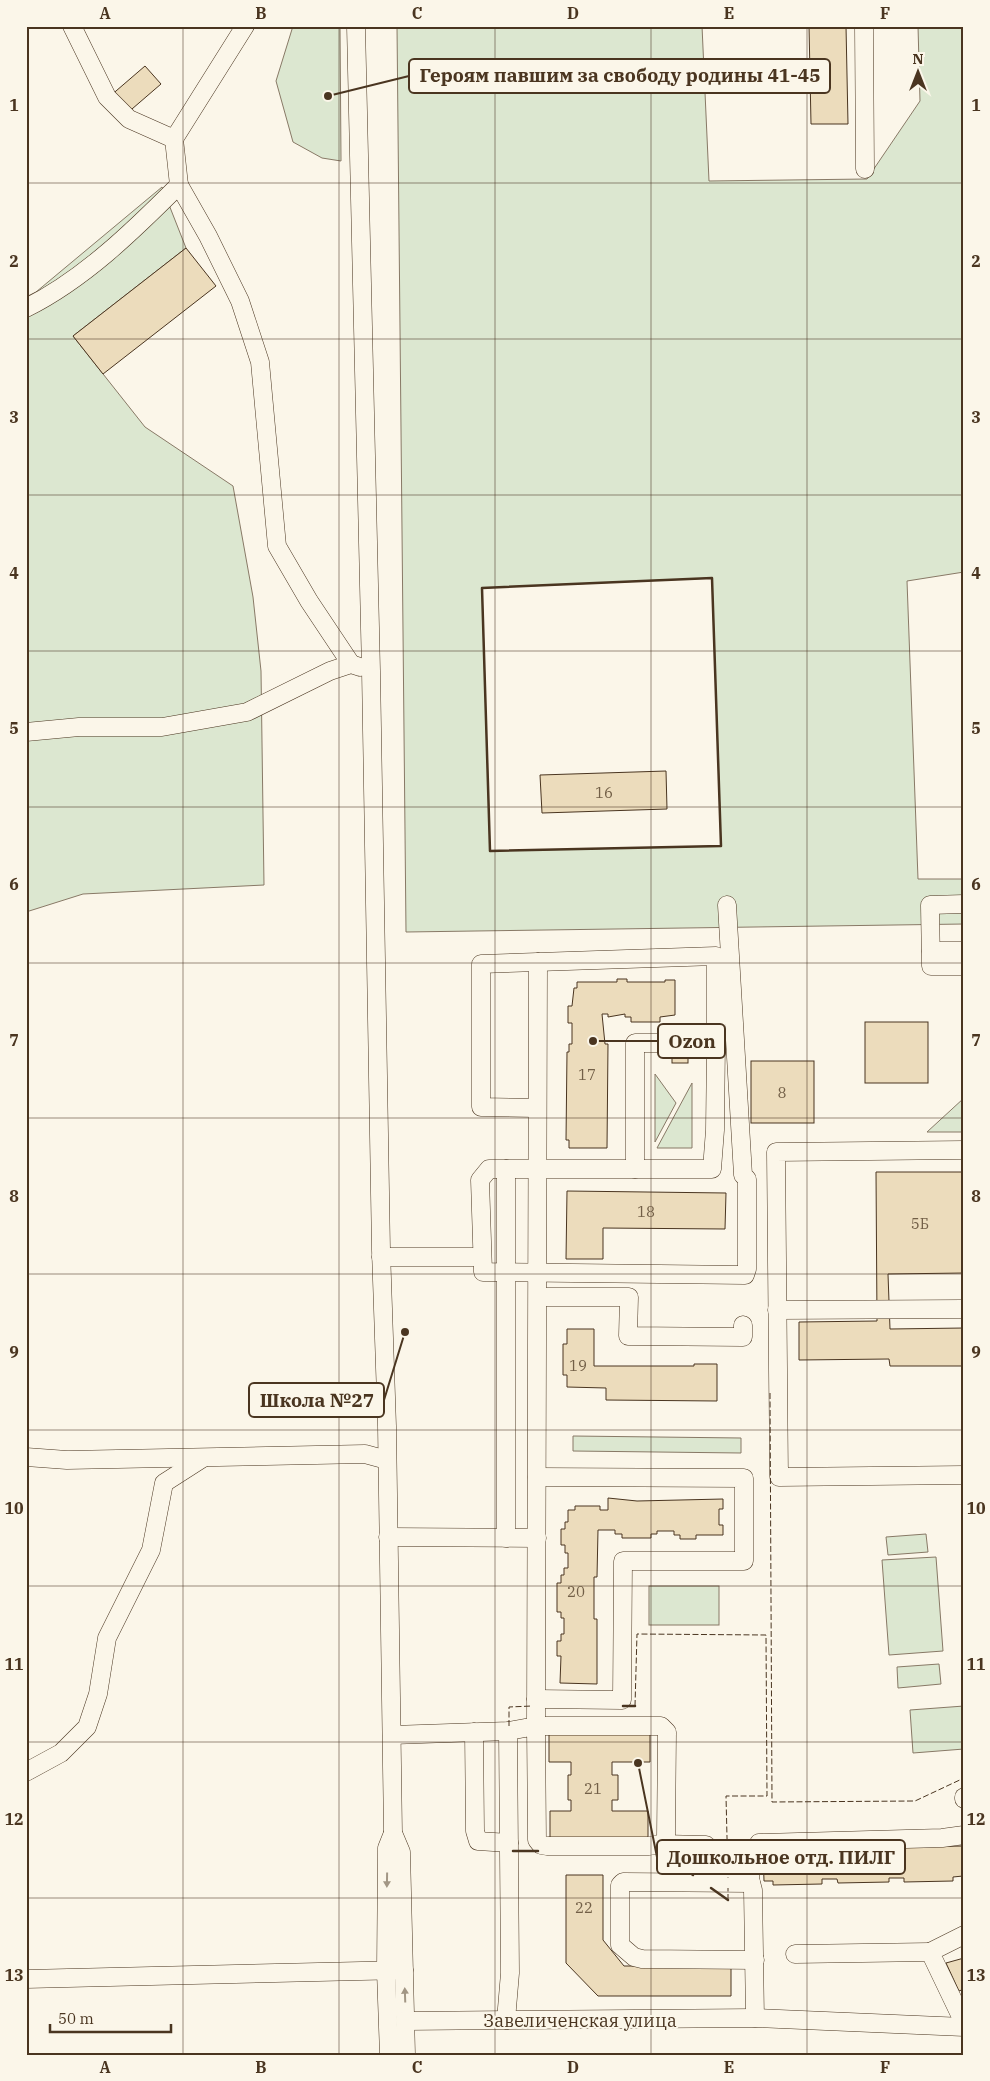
<svg xmlns="http://www.w3.org/2000/svg" width="990" height="2081" font-family="'IBM Plex Serif',serif">
	<style>
		.green { fill: #dce7d0; stroke: #887966; fill-rule: evenodd }
		.building { fill: #ecdcbc; stroke: #4a3520 }
		.lines { fill: none; stroke-linecap: round; stroke-linejoin: round }
		.minor-casing { stroke: #4a3520; stroke-width: 19 }
		.minor { stroke: #fbf6e9; stroke-width: 18 }
		.fence { stroke: #4a3520; stroke-width: 1; stroke-dasharray: 6 2.5; stroke-linecap: butt }
		.wall { stroke: #4a3520; stroke-width: 2.5 }
		.oneway { fill: #a29684 }
		.grid { fill: none; stroke: #4a3520; stroke-width: 1; stroke-opacity: 0.55 }
		.labels { text-anchor: middle; dominant-baseline: central; stroke-width: 4; stroke-linejoin: round; paint-order: stroke }
		.number-label { font-size: 15px; fill: #725f47 }
		.street-label { font-size: 18px; fill: #4a3520; stroke: #fbf6e9 }
		.leader { fill: none; stroke: #4a3520; stroke-width: 2 }
		.callout-dot { fill: #4a3520; stroke: #fbf6e9; stroke-width: 2 }
		.callout { fill: #fbf6e9; stroke: #4a3520; stroke-width: 2 }
		.callout-label { font-size: 19px; text-anchor: middle; font-weight: bold; fill: #4a3520 }
		.neatline { fill: none; stroke: #4a3520; stroke-width: 2 }
		.grid-label { font-size: 16px; text-anchor: middle; font-weight: bold; fill: #4a3520 }
	</style>
	<rect width="100%" height="100%" fill="#fbf6e9"/>
	<g class="green">
		<polygon points="293,26 340,26 341,161 322,158 293,142 276,81"/>
		<path d="M397 26H702L709 181 867 179 920 101 918 26H964V572L907 581 918 879H964V924L406 932ZM712 578 721 846 490 851 482 588Z"/>
		<polygon points="162,187 186,248 73,336 145,427 233,486 253,597 261,671 264,885 83,894 26,912 26,297 36,292"/>
		<polygon points="655,1074 676,1103 655,1142"/>
		<polygon points="692,1083 692,1148 657,1148"/>
		<polygon points="964,1098 964,1132 927,1132"/>
		<polygon points="573,1436 741,1438 741,1453 573,1451"/>
		<polygon points="926,1534 928,1552 888,1555 886,1537"/>
		<polygon points="936,1557 943,1651 889,1655 882,1560"/>
		<rect x="649" y="1586" width="70" height="39"/>
		<polygon points="939,1664 941,1684 898,1688 897,1667"/>
		<polygon points="964,1706 964,1749 913,1753 910,1710"/>
	</g>
	<g class="building">
		<polygon points="809,26 846,26 848,124 811,124"/>
		<polygon points="145,66 161,84 125,115 109,97"/>
		<polygon points="186,248 216,286 103,374 73,336"/>
		<polygon points="666,771 667,809 542,813 540,775"/>
		<polygon points="617,979 627,979 627,982 665,982 665,980 675,980 675,1015 660,1017 660,1022 631,1022 631,1017 625,1017 625,1014 608,1017 608,1014 602,1014 605,1044 608,1044 607,1148 569,1148 569,1140 566,1140 567,1052 569,1052 569,1044 572,1044 572,1023 568,1023 568,1006 572,1006 574,988 577,988 577,982 617,982"/>
		<rect x="865" y="1022" width="63" height="61"/>
		<rect x="672" y="1052" width="16" height="11"/>
		<rect x="751" y="1061" width="63" height="62"/>
		<polygon points="876,1172 964,1172 964,1273 888,1274 890,1329 964,1328 964,1366 890,1366 889,1359 799,1360 799,1322 877,1321"/>
		<polygon points="567,1191 726,1193 725,1229 603,1228 603,1259 566,1259"/>
		<polygon points="567,1329 594,1329 594,1366 694,1366 694,1364 717,1364 717,1401 606,1400 606,1388 567,1387 567,1375 563,1375 563,1344 567,1344"/>
		<polygon points="608,1498 637,1501 723,1499 723,1509 719,1509 719,1525 723,1525 723,1535 696,1535 696,1539 680,1539 680,1535 674,1535 674,1531 657,1531 657,1534 651,1534 651,1538 622,1538 622,1534 615,1534 615,1530 598,1530 597,1577 594,1577 594,1619 597,1619 597,1684 560,1683 561,1656 557,1656 557,1641 561,1641 561,1634 564,1634 564,1618 561,1618 561,1612 557,1612 557,1583 561,1583 561,1575 564,1575 564,1568 568,1568 568,1553 565,1553 565,1545 561,1545 561,1529 565,1529 565,1522 568,1522 568,1510 575,1510 575,1506 600,1506 600,1510 608,1510"/>
		<polygon points="650,1729 650,1762 612,1762 612,1775 618,1775 618,1800 612,1800 612,1811 648,1811 648,1841 550,1842 550,1811 571,1811 571,1800 568,1800 568,1775 571,1775 571,1762 549,1762 549,1730"/>
		<polygon points="962,1846 963,1876 953,1877 953,1881 904,1882 904,1878 889,1878 889,1882 838,1883 837,1879 822,1879 822,1884 773,1885 773,1881 764,1881 763,1850"/>
		<polygon points="566,1875 603,1875 603,1940 624,1966 731,1966 731,1996 598,1996 566,1963"/>
		<polygon points="964,1958 964,1989 959,1991 946,1963"/>
	</g>
	<g class="lines">
		<defs>
			<g id="minor">
				<polyline points="72,26 107,97 129,119 174,139 179,185"/>
				<polyline points="356,26 371,671 381,1250 387,1426 393,1833 401,1852 406,2055"/>
				<polyline points="864,26 865,169"/>
				<polyline points="174,139 245,26"/>
				<path d="M26 308C84 279 133 231 179 185L208 236 240 301 260 362 277 546 309 601 351 664"/>
				<polyline points="26,732 79,727 162,727 247,712 330,671 351,664 360,667"/>
				<polyline points="964,904 930,905 931,966 964,966"/>
				<polyline points="931,951 964,951"/>
				<polyline points="537,1108 481,1107 481,964 716,956 716,1043 635,1043 635,1169 489,1169 480,1180 483,1272 745,1275 747,1269 747,1179 743,1175 727,905"/>
				<polyline points="964,1150 776,1152 779,1477 964,1475"/>
				<polyline points="506,1169 506,1538"/>
				<polyline points="635,1169 712,1169 715,1130 716,1043"/>
				<polyline points="381,1257 482,1257"/>
				<polyline points="538,1297 629,1297 628,1336 743,1337 743,1325"/>
				<polyline points="777,1310 964,1309"/>
				<polyline points="26,1457 67,1460 365,1454 387,1460"/>
				<polyline points="388,1537 537,1538"/>
				<polyline points="536,1699 622,1700 623,1561 744,1561 744,1478 537,1477"/>
				<polyline points="474,1732 475,1831 478,1841 509,1843"/>
				<polyline points="392,1735 509,1731 536,1726 661,1726 667,1732 666,1838 661,1844 649,1846 547,1846 541,1845 537,1840 536,1726 538,962"/>
				<polyline points="26,1772 61,1753 87,1727 98,1694 107,1638 151,1550 164,1483 203,1458"/>
				<polyline points="964,1797 964,1799"/>
				<polyline points="661,1844 706,1845"/>
				<polyline points="751,1883 623,1882 620,1885 620,1945 634,1957 642,1959 755,1960"/>
				<polyline points="964,1935 930,1952 964,2023"/>
				<polyline points="795,1954 930,1952"/>
				<polyline points="26,1979 404,1970"/>
				<path d="M755 2018 753 1890C747 1873 749 1858 759 1843L942 1838 964 1835"/>
				<polyline points="506,2020 510,1973 508,1731"/>
				<polyline points="405,2021 755,2018 964,2027"/>
				<polyline points="389,2055 386,1971 387,1848 393,1833"/>
			</g>
		</defs>
		<use href="#minor" class="minor-casing"/>
		<use href="#minor" class="minor"/>
		<g class="fence">
			<polyline points="770,1393 772,1802 915,1801 964,1778"/>
			<polyline points="635,1706 637,1634 766,1635 767,1796 726,1796 728,1878"/>
			<polyline points="509,1726 509,1707 532,1706"/>
			<polyline points="728,1900 728,1888"/>
		</g>
		<g class="wall">
			<polygon points="712,578 721,846 490,851 482,588"/>
			<polyline points="623,1706 635,1706"/>
			<polyline points="513,1851 538,1851"/>
			<polyline points="658,1851 693,1875"/>
			<polyline points="711,1888 728,1900"/>
		</g>
	</g>
	<defs><path id="oneway-solid" d="M-6-.8H1V-3.2L6.5 0L1 3.2V.8H-6Z" transform="scale(1.25)"/></defs>
	<g class="oneway">
		<use href="#oneway-solid" transform="translate(387 1880) rotate(91)"/>
		<use href="#oneway-solid" transform="translate(405 1995) rotate(-92)"/>
	</g>
	<path class="grid" d="M183 26V2055M339 26V2055M495 26V2055M651 26V2055M807 26V2055M26 183H964M26 339H964M26 495H964M26 651H964M26 807H964M26 963H964M26 1118H964M26 1274H964M26 1430H964M26 1586H964M26 1742H964M26 1898H964"/>
	<g class="labels">
		<g class="number-label">
			<text x="604" y="792">16</text>
			<text x="587" y="1074">17</text>
			<text x="782" y="1092">8</text>
			<text x="646" y="1211">18</text>
			<text x="920" y="1223">5Б</text>
			<text x="578" y="1365">19</text>
			<text x="576" y="1591">20</text>
			<text x="593" y="1788">21</text>
			<text x="584" y="1907">22</text>
		</g>
		<g class="street-label">
			<text x="580" y="2020">Завеличенская улица</text>
		</g>
	</g>
	<path class="leader" d="M328 96L409 76M593 1041L658 1041M405 1332L384 1400M638 1763L657 1857"/>
	<g class="callout-dot">
		<circle cx="328" cy="96" r="5"/>
		<circle cx="593" cy="1041" r="5"/>
		<circle cx="405" cy="1332" r="5"/>
		<circle cx="638" cy="1763" r="5"/>
	</g>
	<g class="callout">
		<rect x="409" y="59" width="421" height="34" rx="5"/>
		<rect x="658" y="1024" width="67" height="34" rx="5"/>
		<rect x="249" y="1383" width="135" height="34" rx="5"/>
		<rect x="657" y="1840" width="248" height="34" rx="5"/>
	</g>
	<g class="callout-label">
		<text x="620" y="82">Героям павшим за свободу родины 41-45</text>
		<text x="692" y="1048">Ozon</text>
		<text x="317" y="1407">Школа №27</text>
		<text x="781" y="1864">Дошкольное отд. ПИЛГ</text>
	</g>
	<rect width="990" height="2081" fill="none" stroke="#fbf6e9" stroke-width="55"/>
	<g transform="translate(918 72)" stroke="#fbf6e9" stroke-width="4" paint-order="stroke">
	<path d="M0-4L9 19L0 12L-9 19Z" fill="#4a3520"/>
	<text y="-8" font-size="14" font-weight="bold" text-anchor="middle" fill="#4a3520">N</text>
	</g>
	<path d="M50 2024v8h121v-8" fill="none" stroke="#4a3520" stroke-width="2.5"/>
	<text x="58" y="2024" font-size="15" fill="#4a3520" stroke="#fbf6e9" stroke-width="4" paint-order="stroke">50 m</text>
	<rect x="28" y="28" width="934" height="2026" class="neatline"/>
	<g class="grid-label">
		<text x="105" y="19">A</text>
		<text x="261" y="19">B</text>
		<text x="417" y="19">C</text>
		<text x="573" y="19">D</text>
		<text x="729" y="19">E</text>
		<text x="885" y="19">F</text>
		<text x="14" y="111">1</text>
		<text x="976" y="111">1</text>
		<text x="14" y="267">2</text>
		<text x="976" y="267">2</text>
		<text x="14" y="423">3</text>
		<text x="976" y="423">3</text>
		<text x="14" y="579">4</text>
		<text x="976" y="579">4</text>
		<text x="14" y="734">5</text>
		<text x="976" y="734">5</text>
		<text x="14" y="890">6</text>
		<text x="976" y="890">6</text>
		<text x="14" y="1046">7</text>
		<text x="976" y="1046">7</text>
		<text x="14" y="1202">8</text>
		<text x="976" y="1202">8</text>
		<text x="14" y="1358">9</text>
		<text x="976" y="1358">9</text>
		<text x="14" y="1514">10</text>
		<text x="976" y="1514">10</text>
		<text x="14" y="1670">11</text>
		<text x="976" y="1670">11</text>
		<text x="14" y="1825">12</text>
		<text x="976" y="1825">12</text>
		<text x="14" y="1981">13</text>
		<text x="976" y="1981">13</text>
		<text x="105" y="2073">A</text>
		<text x="261" y="2073">B</text>
		<text x="417" y="2073">C</text>
		<text x="573" y="2073">D</text>
		<text x="729" y="2073">E</text>
		<text x="885" y="2073">F</text>
	</g>
</svg>
